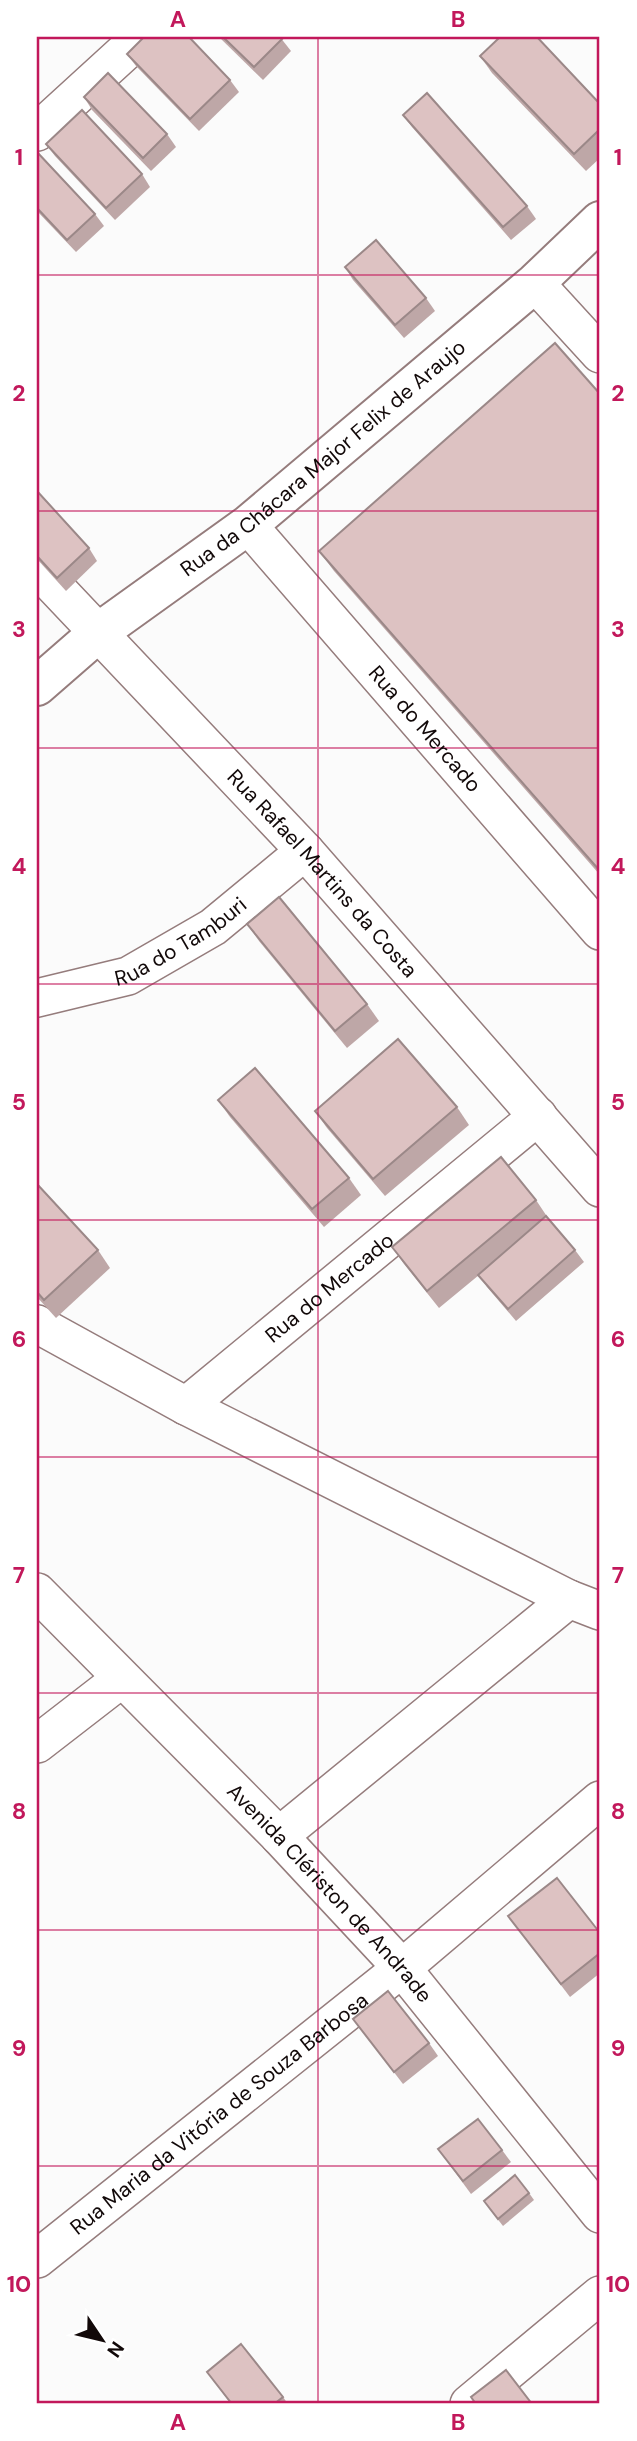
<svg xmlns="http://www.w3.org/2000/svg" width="637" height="2441" font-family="'DM Sans',sans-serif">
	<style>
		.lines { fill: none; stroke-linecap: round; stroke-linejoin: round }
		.street-casing { stroke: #957c7c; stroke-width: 40 }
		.secondary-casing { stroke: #957c7c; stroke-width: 42 }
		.street { stroke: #fff; stroke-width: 37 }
		.secondary { stroke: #fff; stroke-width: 38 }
		.wall { fill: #bea7a7 }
		.building { fill: #ddc2c2; stroke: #9b8888; stroke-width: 2 }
		.grid { fill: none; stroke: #c2185b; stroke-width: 2; stroke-opacity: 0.55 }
		.labels { text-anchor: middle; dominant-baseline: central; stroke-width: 6; stroke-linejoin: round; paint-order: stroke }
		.street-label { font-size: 21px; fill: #120909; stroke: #fff }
		.neatline { fill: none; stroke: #c2185b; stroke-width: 2.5 }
		.grid-label { font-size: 23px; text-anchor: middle; font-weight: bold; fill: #c2185b }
	</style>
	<rect width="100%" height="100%" fill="#fbfbfb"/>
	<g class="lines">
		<defs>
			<g id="street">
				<polyline points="37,132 141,37"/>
				<polyline points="535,283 600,354"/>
				<path id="s1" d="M248 525 600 931"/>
				<path id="s2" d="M37 568 305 851 600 1188"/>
				<path id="s3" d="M37 998 128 976 213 927 305 851"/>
				<polyline points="37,1324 186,1406 569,1599"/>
				<path id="s4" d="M186 1406 538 1116"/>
				<path id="s5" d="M37 1592 279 1836 402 1968 600 2214"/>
				<polyline points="37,1744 121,1679"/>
				<polyline points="279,1836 569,1599 600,1611"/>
				<path id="s6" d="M37 2259 402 1968 600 1800"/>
				<polyline points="469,2404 600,2295"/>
			</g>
			<g id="secondary">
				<path id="s7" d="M37 686 99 632 248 525 535 283 600 221"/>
			</g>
		</defs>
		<use href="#street" class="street-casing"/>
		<use href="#secondary" class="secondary-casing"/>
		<use href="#street" class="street"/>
		<use href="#secondary" class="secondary"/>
	</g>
	<g class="wall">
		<polygon points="219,37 280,37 291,51 263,80"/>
		<polygon points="127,54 230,80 239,92 199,131 136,66"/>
		<polygon points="480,56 600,104 600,158 586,171 492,73"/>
		<polygon points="84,97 167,134 176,147 151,171 92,110"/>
		<polygon points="403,115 527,206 536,219 511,240 412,127"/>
		<polygon points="46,144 142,174 150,187 115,220 55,156"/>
		<polygon points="37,152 95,214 104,226 76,252 37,211"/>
		<polygon points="345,267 426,298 435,311 404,338 353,280"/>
		<polygon points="600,394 600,875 334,571 319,551"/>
		<polygon points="37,491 89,548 97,561 66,591 37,559"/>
		<polygon points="247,924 367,1004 379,1021 347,1048 259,941"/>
		<polygon points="218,1100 349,1178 361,1195 324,1227 230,1117"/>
		<polygon points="457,1107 469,1125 385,1196 327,1128 315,1111"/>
		<polygon points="37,1184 98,1250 110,1268 56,1318 37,1297"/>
		<polygon points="536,1200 548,1218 575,1250 584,1262 516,1321 487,1287 479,1275 439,1308 404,1264 392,1247"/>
		<polygon points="508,1916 600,1933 600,1973 570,1997"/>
		<polygon points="353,2019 429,2043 438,2056 403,2084"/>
		<polygon points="438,2149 502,2150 511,2162 471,2194"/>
		<polygon points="529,2193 534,2200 503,2226 489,2208"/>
		<polygon points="207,2372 283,2397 288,2404 231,2404"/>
	</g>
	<g class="building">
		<polygon points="144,37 189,37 230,80 190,119 127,54"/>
		<polygon points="223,37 280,37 282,39 254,67"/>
		<polygon points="500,37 537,37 600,104 600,129 574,154 480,56"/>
		<polygon points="108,73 167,134 143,158 84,97"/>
		<polygon points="427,93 527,206 503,227 403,115"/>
		<polygon points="82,110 142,174 106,208 46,144"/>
		<polygon points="37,152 95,214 67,240 37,208"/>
		<polygon points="376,240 426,298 395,325 345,267"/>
		<polygon points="555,343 600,394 600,871 319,551"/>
		<polygon points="37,491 89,548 57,578 37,556"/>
		<polygon points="279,897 367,1004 335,1031 247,924"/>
		<polygon points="398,1039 457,1107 373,1179 315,1111"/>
		<polygon points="255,1068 349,1178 312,1209 218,1100"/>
		<polygon points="501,1157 536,1200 427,1291 392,1247"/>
		<polygon points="37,1184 98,1250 44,1300 37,1292"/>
		<polygon points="546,1216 575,1250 508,1309 478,1275"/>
		<polygon points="557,1878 600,1933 600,1953 561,1984 508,1916"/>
		<polygon points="388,1991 429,2043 394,2072 353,2019"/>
		<polygon points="478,2119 502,2150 463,2181 438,2149"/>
		<polygon points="515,2175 529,2193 498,2219 484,2201"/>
		<polygon points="241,2344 283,2397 274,2404 232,2404 207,2372"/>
		<polygon points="506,2370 532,2404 476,2404 471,2397"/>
	</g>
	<path class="grid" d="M318 37V2404M37 275H600M37 511H600M37 748H600M37 984H600M37 1220H600M37 1457H600M37 1693H600M37 1930H600M37 2166H600"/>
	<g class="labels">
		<g class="street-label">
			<text stroke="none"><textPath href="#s7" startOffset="366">Rua da Chácara Major Felix de Araujo</textPath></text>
			<text stroke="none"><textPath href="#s1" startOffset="270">Rua do Mercado</textPath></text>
			<text stroke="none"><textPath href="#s2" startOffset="418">Rua Rafael Martins da Costa</textPath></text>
			<text stroke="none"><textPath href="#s3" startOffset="156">Rua do Tamburi</textPath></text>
			<text stroke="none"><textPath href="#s4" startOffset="186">Rua do Mercado</textPath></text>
			<text stroke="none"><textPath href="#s5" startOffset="420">Avenida Clériston de Andrade</textPath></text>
			<text stroke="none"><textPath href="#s6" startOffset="233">Rua Maria da Vitória de Souza Barbosa</textPath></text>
		</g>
	</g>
	<rect width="637" height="2441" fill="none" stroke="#ffffff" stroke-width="77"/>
	<g transform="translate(102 2340) rotate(125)" stroke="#ffffff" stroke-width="5" paint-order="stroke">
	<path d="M0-5L12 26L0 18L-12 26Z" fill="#120909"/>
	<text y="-10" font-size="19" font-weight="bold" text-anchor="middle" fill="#120909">N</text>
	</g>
	<rect x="38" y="38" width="560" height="2364" class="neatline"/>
	<g class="grid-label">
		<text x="178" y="27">A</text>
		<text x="458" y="27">B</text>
		<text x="19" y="165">1</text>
		<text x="618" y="165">1</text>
		<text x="19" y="401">2</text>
		<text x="618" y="401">2</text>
		<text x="19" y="637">3</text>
		<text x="618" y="637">3</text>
		<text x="19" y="874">4</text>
		<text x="618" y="874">4</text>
		<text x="19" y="1110">5</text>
		<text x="618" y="1110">5</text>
		<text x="19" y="1347">6</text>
		<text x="618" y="1347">6</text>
		<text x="19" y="1583">7</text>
		<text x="618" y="1583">7</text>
		<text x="19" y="1819">8</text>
		<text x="618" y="1819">8</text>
		<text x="19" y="2056">9</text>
		<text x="618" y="2056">9</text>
		<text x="19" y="2292">10</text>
		<text x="618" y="2292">10</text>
		<text x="178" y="2430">A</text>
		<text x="458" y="2430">B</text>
	</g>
</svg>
